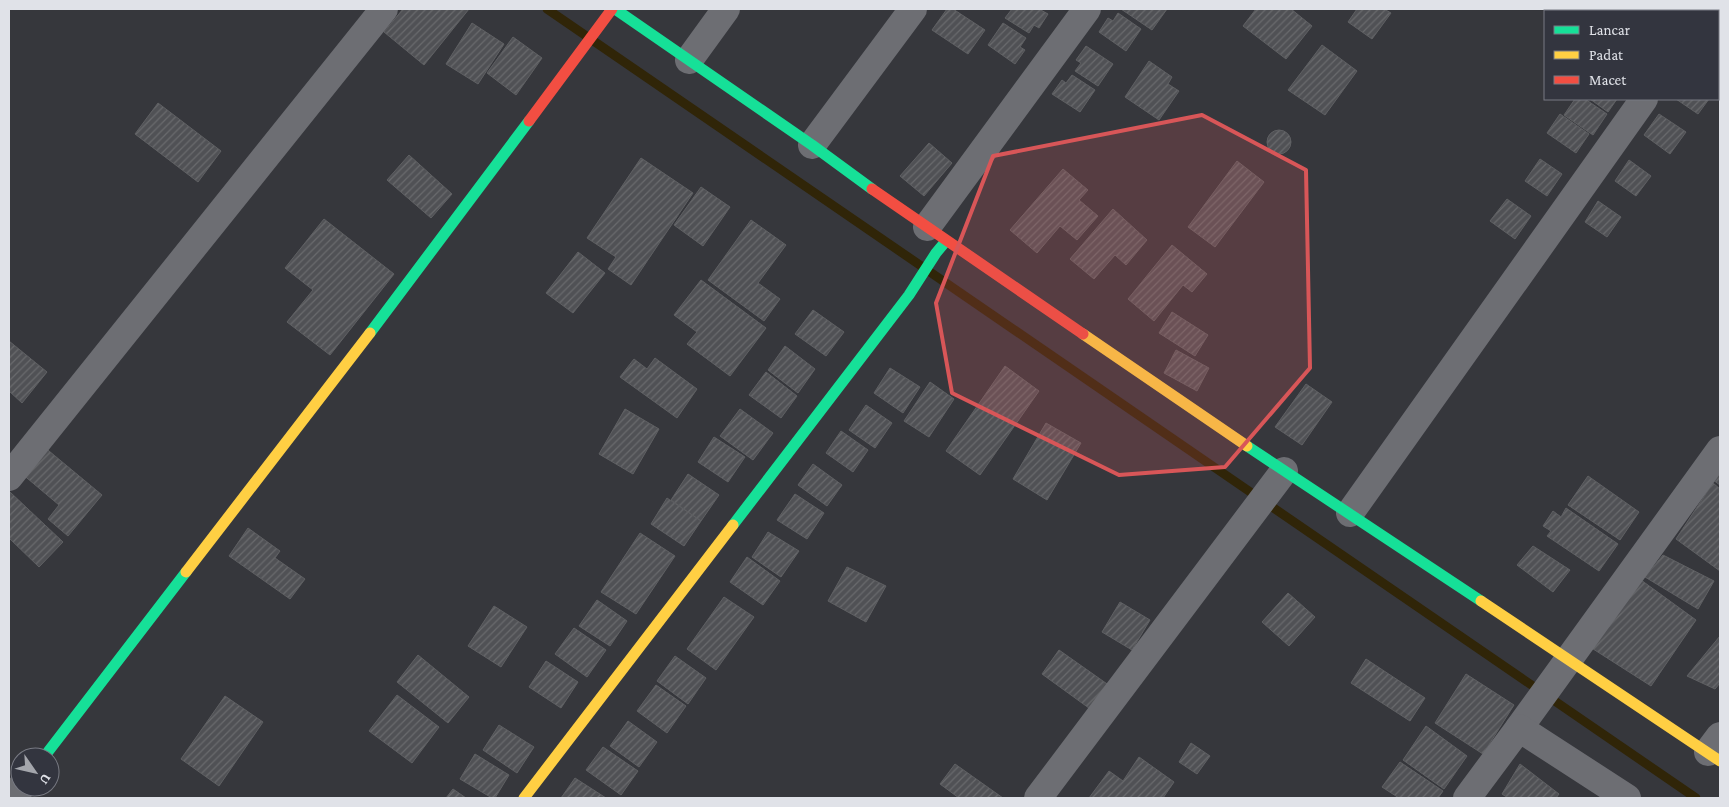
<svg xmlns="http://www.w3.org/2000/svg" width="1729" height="807" font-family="'Crimson Pro',serif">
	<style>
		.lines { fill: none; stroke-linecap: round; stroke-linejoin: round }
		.stream { stroke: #302508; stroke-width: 9 }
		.building { fill: url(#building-hatch); stroke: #5f6063 }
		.street { stroke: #6d6e73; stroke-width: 28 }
		.fast { stroke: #16e098; stroke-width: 11 }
		.slow { stroke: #ffcf43; stroke-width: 11 }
		.jam { stroke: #f24e42; stroke-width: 11 }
		.marked { fill: #d85658; fill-opacity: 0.2; stroke: #d85658; stroke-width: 4; stroke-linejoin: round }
	</style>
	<defs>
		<pattern id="building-hatch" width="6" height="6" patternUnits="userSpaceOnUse" patternTransform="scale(1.25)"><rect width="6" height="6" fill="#505155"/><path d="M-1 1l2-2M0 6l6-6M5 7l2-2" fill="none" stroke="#696a6d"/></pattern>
	</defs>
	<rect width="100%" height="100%" fill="#36373c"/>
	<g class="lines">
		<polyline class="stream" points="547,9 1696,798"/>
	</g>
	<g class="building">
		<polygon points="403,9 469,9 424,65 384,32"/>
		<polygon points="947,9 953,9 985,30 968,54 932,30"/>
		<polygon points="1012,9 1039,9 1048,14 1039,28 1034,25 1029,33 1005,18"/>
		<polygon points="1121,9 1167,9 1152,30"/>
		<polygon points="1256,9 1291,9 1312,26 1286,59 1243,26"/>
		<polygon points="1357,9 1384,9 1391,13 1372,39 1348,22"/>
		<polygon points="1649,9 1681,9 1679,11 1647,11"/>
		<polygon points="1118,13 1141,29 1126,51 1099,32 1108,18 1113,21"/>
		<polygon points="472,23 504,44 478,84 446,64"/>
		<polygon points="1003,23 1026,38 1020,47 1025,50 1015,64 988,45"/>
		<polygon points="513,37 542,58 516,95 487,73"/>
		<polygon points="1720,39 1720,69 1718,67 1718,43"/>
		<polygon points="1322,45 1357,71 1325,115 1288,90"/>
		<polygon points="1086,46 1113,64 1098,86 1075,71 1081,63 1076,60"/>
		<polygon points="1149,61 1172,77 1168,84 1179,91 1159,120 1125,97"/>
		<polygon points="1072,75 1095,90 1080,112 1052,94 1062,80 1066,83"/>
		<polygon points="1575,99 1585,99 1607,114 1593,135 1564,115"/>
		<polygon points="1590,99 1617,99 1608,112"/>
		<polygon points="1676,99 1709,99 1698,114"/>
		<polygon points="158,103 221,151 198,182 135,134"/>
		<polygon points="1560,114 1589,134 1576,153 1547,133"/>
		<polygon points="1659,114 1686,132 1670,154 1644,135"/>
		<circle cx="1279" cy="142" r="12"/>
		<polygon points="929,143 952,163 924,196 900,176"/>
		<polygon points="409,155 452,194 431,218 387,180"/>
		<polygon points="641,158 693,193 631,285 608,269 616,257 587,238"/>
		<polygon points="1540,159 1562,174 1547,196 1525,181"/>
		<polygon points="1629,160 1651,176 1636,196 1615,181"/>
		<polygon points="1237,161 1264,182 1215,247 1188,227"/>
		<polygon points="1063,169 1088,190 1079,200 1098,216 1077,240 1060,226 1037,253 1010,230"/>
		<polygon points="701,187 730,207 703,246 674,225"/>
		<polygon points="1507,199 1531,216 1515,239 1490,221"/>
		<polygon points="1598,201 1621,217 1607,237 1585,222"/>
		<polygon points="1113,209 1147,240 1126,265 1115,255 1094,279 1070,259"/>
		<polygon points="324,219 394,274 330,355 287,322 313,290 285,268"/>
		<polygon points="751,220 786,245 758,283 780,299 764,321 708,280"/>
		<polygon points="1172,245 1207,274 1192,292 1183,285 1154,321 1128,299"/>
		<polygon points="578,252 605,273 573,313 546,293"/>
		<polygon points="701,280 766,328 730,376 687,344 697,332 674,315"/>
		<polygon points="813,310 844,332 826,356 795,334"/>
		<polygon points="1172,312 1208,335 1195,356 1159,333"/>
		<polygon points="9,341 47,372 22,403 9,391"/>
		<polygon points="785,346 815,369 798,393 768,370"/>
		<polygon points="1176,350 1209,368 1197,391 1164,373"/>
		<polygon points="655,358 697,389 677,418 620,377 634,359 647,369"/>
		<polygon points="1005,366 1039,391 980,475 946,451"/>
		<polygon points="890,368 920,387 903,413 874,393"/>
		<polygon points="766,372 797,396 781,418 749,395"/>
		<polygon points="930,382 954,399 929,437 904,421"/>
		<polygon points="1306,384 1332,402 1302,445 1275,427"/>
		<polygon points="866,405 892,423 875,448 849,430"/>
		<polygon points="625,409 659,429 633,474 599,454"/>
		<polygon points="740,409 773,433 753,460 720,436"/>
		<polygon points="1046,423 1081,443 1047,500 1013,479"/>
		<polygon points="841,431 868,450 853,472 826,453"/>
		<polygon points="714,437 745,457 728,482 698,462"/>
		<polygon points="43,446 102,495 68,536 48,519 59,505 21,473"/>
		<polygon points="813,464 842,485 827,506 798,485"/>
		<polygon points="1720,468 1720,485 1713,480"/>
		<polygon points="688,474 719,495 701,521 671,500"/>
		<polygon points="1588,476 1639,512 1620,540 1568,505"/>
		<polygon points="1713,483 1720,489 1720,571 1676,539"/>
		<polygon points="10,492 63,542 39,567 9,538"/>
		<polygon points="795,494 824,513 807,539 777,520"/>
		<polygon points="667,498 701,521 684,546 651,524"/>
		<polygon points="1566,508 1618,544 1599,571 1547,536 1551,531 1543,526 1553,511 1561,517"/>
		<polygon points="248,528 280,551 275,558 305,579 290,599 229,556"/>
		<polygon points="768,532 799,551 781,577 752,557"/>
		<polygon points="640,533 675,556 636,614 601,592"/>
		<polygon points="1533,546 1570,570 1553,592 1517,565"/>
		<polygon points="1663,555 1714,581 1698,609 1645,577"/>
		<polygon points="747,557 780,581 763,605 730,582"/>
		<polygon points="847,567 886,586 866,622 828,601"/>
		<polygon points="1641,580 1696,620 1651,686 1590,647"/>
		<polygon points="1288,593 1315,617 1289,646 1262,622"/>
		<polygon points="724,597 754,617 716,670 687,649"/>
		<polygon points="597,600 627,621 610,646 579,626"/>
		<polygon points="1120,602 1150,620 1132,650 1102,632"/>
		<polygon points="494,606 527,627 501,667 468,646"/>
		<polygon points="574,628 606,650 587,677 555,654"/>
		<polygon points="1720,636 1720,683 1715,689 1687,676"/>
		<polygon points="1059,650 1110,686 1093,711 1042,674"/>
		<polygon points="418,655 469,697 448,723 397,682"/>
		<polygon points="675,656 706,678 688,704 657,681"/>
		<polygon points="1366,659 1425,698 1410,721 1351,683"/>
		<polygon points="546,661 578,682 561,708 529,687"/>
		<polygon points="1466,674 1514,705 1483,754 1435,723"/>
		<polygon points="656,685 686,706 667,733 637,711"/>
		<polygon points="397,695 439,727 412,763 369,731"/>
		<polygon points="225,696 263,722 219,786 181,759"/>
		<polygon points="628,721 657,742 639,767 610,746"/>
		<polygon points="499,725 534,747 517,773 483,750"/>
		<polygon points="1426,726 1467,756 1444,789 1403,760"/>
		<polygon points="1191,743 1210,756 1197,774 1179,762"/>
		<polygon points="603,747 638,771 621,795 586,770"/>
		<polygon points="475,754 509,775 495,798 492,798 460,779"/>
		<polygon points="1139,757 1174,782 1163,798 1142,798 1140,797 1139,798 1089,798 1109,771 1123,781"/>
		<polygon points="1400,762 1443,791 1438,798 1399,798 1382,787"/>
		<polygon points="955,764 1003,798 959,798 940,784"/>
		<polygon points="1520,764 1559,794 1556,798 1508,798 1502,794"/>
		<polygon points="575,778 606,798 561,798"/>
		<polygon points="453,789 466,798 446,798"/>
	</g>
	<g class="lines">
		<g class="street">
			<polyline points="1706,11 1708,9"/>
			<polyline points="689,60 726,9"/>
			<polyline points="812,145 913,9"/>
			<polyline points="927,227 1087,9"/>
			<polyline points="9,477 384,9"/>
			<polyline points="1350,513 1644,99"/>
			<polyline points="1519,728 1720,450"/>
			<polyline points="1708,752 1720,736"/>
			<polyline points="13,798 21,787"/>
			<polyline points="1038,798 1284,471"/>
			<polyline points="1467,798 1519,728 1627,798"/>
		</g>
		<g class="fast">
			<polyline points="615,9 812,145 872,189"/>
			<polyline points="370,333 529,121"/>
			<polyline points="1247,446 1481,601"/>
			<polyline points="733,525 909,295 936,253 946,241"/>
			<polyline points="44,757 186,572"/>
		</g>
		<g class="slow">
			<polyline points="1083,334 1247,446"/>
			<polyline points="186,572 370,333"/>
			<polyline points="1481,601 1720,761"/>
			<polyline points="524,798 733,525"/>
		</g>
		<g class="jam">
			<polyline points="529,121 612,9"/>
			<polyline points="872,189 1083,334"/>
		</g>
	</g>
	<path class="marked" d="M1202 115 1306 170 1310 368 1225 467 1119 475 952 393 936 303 993 156Z"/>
	<rect width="1729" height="807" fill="none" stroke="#e0e2e8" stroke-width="20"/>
	<rect x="1544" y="10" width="175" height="90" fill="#33353f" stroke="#787a83"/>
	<rect x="1554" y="26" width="25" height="8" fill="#16e098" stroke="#787a83"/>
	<text x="1589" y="35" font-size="15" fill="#e0e2e8">Lancar</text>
	<rect x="1554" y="51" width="25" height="8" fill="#ffcf43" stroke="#787a83"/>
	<text x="1589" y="60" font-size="15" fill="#e0e2e8">Padat</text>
	<rect x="1554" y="76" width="25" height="8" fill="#f24e42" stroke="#787a83"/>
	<text x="1589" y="85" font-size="15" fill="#e0e2e8">Macet</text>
	<g transform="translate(35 772) rotate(124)"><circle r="24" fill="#33353f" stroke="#787a83"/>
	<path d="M0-4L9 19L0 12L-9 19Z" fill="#a4a6ac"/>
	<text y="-8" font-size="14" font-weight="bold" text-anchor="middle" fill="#e0e2e8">U</text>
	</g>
</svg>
